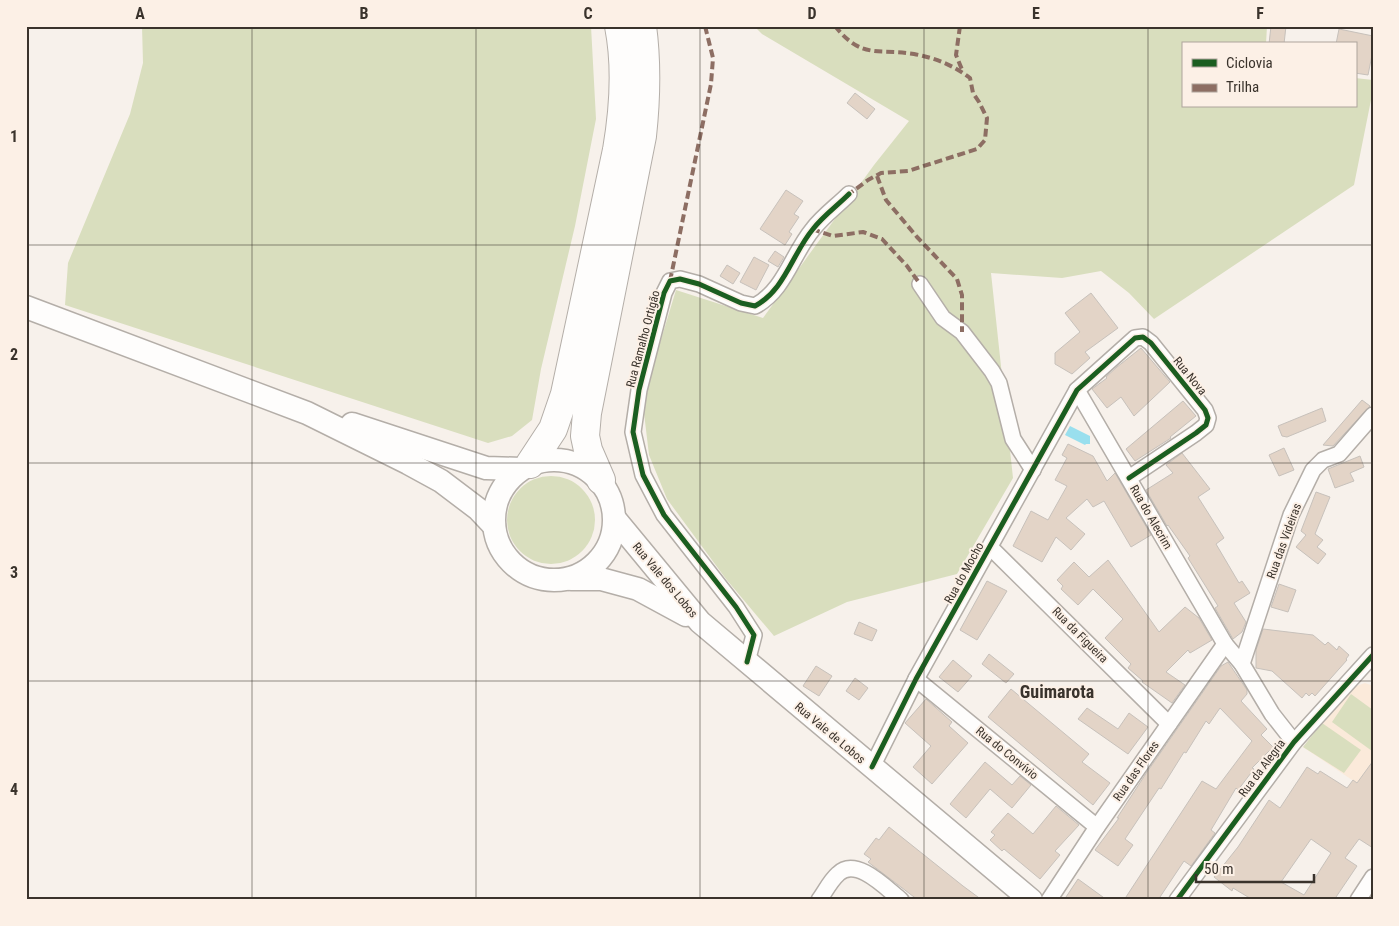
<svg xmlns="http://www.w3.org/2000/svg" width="1399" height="926" font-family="'Roboto Condensed',sans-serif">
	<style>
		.built { fill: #fbeada }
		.green { fill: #d9debe }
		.water { fill: #99dfee }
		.building { fill: #e3d4c7; stroke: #c7c1bb; fill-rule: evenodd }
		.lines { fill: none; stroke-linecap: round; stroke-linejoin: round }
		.minor-casing { stroke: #b4aea8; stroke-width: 18 }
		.secondary-casing { stroke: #b4aea8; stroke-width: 25 }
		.motorway-casing { stroke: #b4aea8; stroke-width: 30 }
		.minor { stroke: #fefdfc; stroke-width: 15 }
		.secondary { stroke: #fefdfc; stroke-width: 22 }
		.motorway { stroke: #fefdfc; stroke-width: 28 }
		.quiet { stroke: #8d6e63; stroke-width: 4; stroke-dasharray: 8 4; stroke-linecap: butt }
		.cycleway-casing { stroke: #fcf0e6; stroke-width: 8 }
		.cycleway { stroke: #1b5e20; stroke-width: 5 }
		.grid { fill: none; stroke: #3a332c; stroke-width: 1; stroke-opacity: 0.55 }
		.labels { text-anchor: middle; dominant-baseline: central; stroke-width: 4; stroke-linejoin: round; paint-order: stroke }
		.street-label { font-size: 12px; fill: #3a332c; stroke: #fcf0e6 }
		.district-label { font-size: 18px; font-weight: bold; fill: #3a332c; stroke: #fcf0e6 }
		.neatline { fill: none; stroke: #3a332c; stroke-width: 2 }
		.grid-label { font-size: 16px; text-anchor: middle; font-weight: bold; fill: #3a332c }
	</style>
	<rect width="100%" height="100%" fill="#f7f1eb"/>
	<polygon class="built" points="1365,683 1373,686 1373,794 1303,747 1354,687"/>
	<g class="green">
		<polygon points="142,26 591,26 596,119 575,226 541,369 532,420 512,436 488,443 65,305 68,263 130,114 143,63"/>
		<polygon points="754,26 1267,26 1266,44 1183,44 1183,106 1355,106 1355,78 1373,80 1373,90 1354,185 1154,319 1129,293 1101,271 1062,278 991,273 1013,478 957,574 847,602 774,636 726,579 667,499 649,455 644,413 646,389 676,290 763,318 874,165 909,121 762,34"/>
		<circle cx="551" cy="520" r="44"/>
		<polygon points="1351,694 1373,710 1372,751 1332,722"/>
		<polygon points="1322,723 1361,750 1344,773 1303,747"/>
	</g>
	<polygon class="water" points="1070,426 1090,436 1090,444 1086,444 1085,445 1065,435"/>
	<g class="building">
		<polygon points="1271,26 1286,26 1284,44 1269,44"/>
		<polygon points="1339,29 1373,36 1373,50 1368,75 1355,73 1355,44 1336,44"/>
		<polygon points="855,93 875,109 867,119 847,103"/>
		<polygon points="786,190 803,201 794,214 799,217 789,232 792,234 785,245 760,229"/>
		<polygon points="775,251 784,257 778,267 768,261"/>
		<polygon points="754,257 769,265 756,290 740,282"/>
		<polygon points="727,265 740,273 733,284 720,276"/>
		<polygon points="1091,293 1118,328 1085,352 1090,358 1072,374 1055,364 1055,353 1080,332 1065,313"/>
		<polygon points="1141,348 1170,382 1134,416 1121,397 1107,408 1092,389 1107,378 1106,377 1117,367"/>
		<polygon points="1362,400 1370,406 1333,446 1323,445"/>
		<polygon points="1183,401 1196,416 1170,437 1171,438 1135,461 1126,449"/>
		<polygon points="1322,408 1326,421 1287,437 1282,436 1278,426"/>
		<polygon points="1068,444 1093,456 1107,481 1115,473 1151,535 1131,547 1104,501 1093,507 1087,499 1066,518 1085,534 1071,550 1056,537 1042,562 1013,546 1031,511 1048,520 1067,486 1055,480 1067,458 1062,455"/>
		<polygon points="1284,448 1294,470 1279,476 1269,455"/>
		<polygon points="1182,453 1210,489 1198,497 1224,538 1216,544 1239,583 1242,581 1250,593 1234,603 1246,622 1242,632 1233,639 1215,608 1218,606 1188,558 1190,556 1168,525 1167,526 1146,490 1173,473 1166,465"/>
		<polygon points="1360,456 1364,467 1350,473 1354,481 1335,488 1328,469"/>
		<polygon points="1316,492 1330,497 1315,534 1323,540 1317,547 1326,554 1318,564 1296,547 1306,535 1301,531"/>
		<polygon points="1108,560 1159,632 1185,607 1199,618 1212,640 1190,653 1188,650 1166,672 1185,685 1172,703 1142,682 1143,681 1128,668 1131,664 1105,638 1123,619 1093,589 1078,605 1061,589 1063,586 1057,580 1074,562 1089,577"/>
		<polygon points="987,581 1007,591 977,640 960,630"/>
		<polygon points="1279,584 1296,590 1288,612 1271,607"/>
		<polygon points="859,622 877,630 872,641 854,634"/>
		<polygon points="1263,629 1313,635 1325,645 1328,642 1337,650 1339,646 1349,655 1346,659 1347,660 1315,696 1312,693 1309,696 1306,693 1302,698 1272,671 1256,668 1256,650"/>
		<polygon points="989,654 1014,674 1006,683 982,664"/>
		<polygon points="953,660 972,676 958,692 939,677"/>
		<polygon points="1228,662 1247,690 1247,694 1241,701 1267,729 1261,735 1273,747 1252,768 1254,769 1238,790 1236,788 1211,830 1215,833 1191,866 1184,861 1158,900 1124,900 1202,781 1216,789 1252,741 1220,708 1209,724 1206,721 1186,753 1184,752 1161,789 1159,788 1125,839 1133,845 1118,866 1095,850 1119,818 1117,818 1147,772 1221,666"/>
		<polygon points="816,666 832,676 819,696 803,686"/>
		<polygon points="855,678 868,688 859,700 846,691"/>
		<polygon points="1011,689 1089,754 1082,762 1110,783 1093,805 988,717"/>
		<polygon points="926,699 952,722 949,726 968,743 932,784 913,767 931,746 905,723"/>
		<polygon points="1087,708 1118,729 1129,713 1148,727 1128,754 1078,719"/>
		<path d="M1373 761V848L1359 839 1345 858 1357 866 1334 900H1253L1233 888 1232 891 1214 877 1238 847 1269 800 1280 808 1307 767 1318 774 1320 771 1347 788 1353 780 1357 783ZM1311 839 1331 853 1304 895 1281 882Z"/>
		<polygon points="985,762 1012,785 1020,776 1031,785 1012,808 990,789 966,818 950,804"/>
		<polygon points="1056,806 1079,825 1055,851 1060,855 1040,879 1004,849 1002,851 990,840 995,835 991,832 1008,813 1033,834"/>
		<polygon points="889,827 963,886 982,900 918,900 868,862 871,859 864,854 876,838 879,840"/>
		<polygon points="1078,879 1107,900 1064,900"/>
	</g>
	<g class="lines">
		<defs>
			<g id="minor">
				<polyline points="920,284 943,318 962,332 992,371 999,383 1013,439 1033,470"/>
				<polyline points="1077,390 1225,644 1242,664 1272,714 1294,742"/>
				<polyline points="990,547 1169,724"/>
				<path d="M747 662 754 635 736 607 664 515 643 475 633 432 639 390 664 293 670 281 680 279 699 284 741 303 755 306C785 290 792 254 813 229 823 216 837 206 849 194"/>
				<polyline points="1242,664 1291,515 1313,470 1323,460 1339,454 1373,415"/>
				<polyline points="916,679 1097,827"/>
				<polyline points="872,767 916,679 1077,390 1135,338 1143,337 1151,343 1205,410 1208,418 1206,425 1196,433 1129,478"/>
				<path d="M819 900C825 892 830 881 838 874 856 856 886 888 901 900"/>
				<polyline points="1049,900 1097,827 1225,644"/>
				<polyline points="1177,900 1294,742 1373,655"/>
				<polyline points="1358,900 1373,877"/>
			</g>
			<g id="secondary">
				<polyline points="26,307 307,413 408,463 441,481 478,509 494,526"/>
				<polyline points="352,424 486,468 521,469"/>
				<circle cx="554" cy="520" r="60"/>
				<polyline points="615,519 700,622 1031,900"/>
				<polyline points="571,579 601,579 638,589 686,615"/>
			</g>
			<g id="motorway">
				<path d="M530 464 553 429 565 394 617 150C624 109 627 67 619 26"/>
				<path d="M601 480 588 450 585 436 587 413 642 136C646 99 647 63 642 26"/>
			</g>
		</defs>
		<use href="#minor" class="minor-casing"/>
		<use href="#secondary" class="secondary-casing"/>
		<use href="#motorway" class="motorway-casing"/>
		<use href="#minor" class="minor"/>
		<use href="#secondary" class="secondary"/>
		<use href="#motorway" class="motorway"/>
		<g class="quiet">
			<path d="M835 26C862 60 878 48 914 54 935 58 953 65 970 78L973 93 979 102 987 118 985 140 977 149 908 171 881 173 868 180 849 194"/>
			<polyline points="960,26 956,55 963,72"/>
			<polyline points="877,176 886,200 917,237 957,279 962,295 962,332"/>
			<polyline points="812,229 833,236 863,232 882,239 907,266 920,284"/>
			<polyline points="670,281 711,84 713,58 705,26"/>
		</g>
		<defs>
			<g id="cycleway">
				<path d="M747 662 754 635 736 607 664 515 643 475 633 432 639 390 664 293 670 281 680 279 699 284 741 303 755 306C785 290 792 254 813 229 823 216 837 206 849 194"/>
				<polyline points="872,767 916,679 1077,390 1135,338 1143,337 1151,343 1205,410 1208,418 1206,425 1196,433 1129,478"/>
				<polyline points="1177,900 1294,742 1373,655"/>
			</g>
		</defs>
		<use href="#cycleway" class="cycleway-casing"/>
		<use href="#cycleway" class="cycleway"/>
	</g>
	<path class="grid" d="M252 26V900M476 26V900M700 26V900M924 26V900M1148 26V900M26 245H1373M26 463H1373M26 681H1373"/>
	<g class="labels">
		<g class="street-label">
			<text transform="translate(643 339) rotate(-75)">Rua Ramalho Ortigão</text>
			<text transform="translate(1190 376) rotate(51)">Rua Nova</text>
			<text transform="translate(1151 517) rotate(60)">Rua do Alecrim</text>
			<text transform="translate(1284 541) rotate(-70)">Rua das Videiras</text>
			<text transform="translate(964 573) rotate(-61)">Rua do Mocho</text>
			<text transform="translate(665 580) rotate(50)">Rua Vale dos Lobos</text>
			<text transform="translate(1080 635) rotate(45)">Rua da Figueira</text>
			<text transform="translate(830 733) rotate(40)">Rua Vale de Lobos</text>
			<text transform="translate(1007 753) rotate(39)">Rua do Convívio</text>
			<text transform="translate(1262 768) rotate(-53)">Rua da Alegria</text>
			<text transform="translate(1136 771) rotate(-55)">Rua das Flores</text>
		</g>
		<g class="district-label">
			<text x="1057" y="691">Guimarota</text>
		</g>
	</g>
	<rect width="1399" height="926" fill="none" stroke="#fcf0e6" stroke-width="55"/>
	<rect x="1182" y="42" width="175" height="65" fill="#fcf0e6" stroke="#aea49c"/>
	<rect x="1192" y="59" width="25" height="8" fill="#1b5e20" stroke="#aea49c"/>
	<text x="1226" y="68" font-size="15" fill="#3a332c">Ciclovia</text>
	<rect x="1192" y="84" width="25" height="8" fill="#8d6e63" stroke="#aea49c"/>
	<text x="1226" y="92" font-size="15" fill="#3a332c">Trilha</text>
	<path d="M1196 874v8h118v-8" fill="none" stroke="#3a332c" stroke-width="2.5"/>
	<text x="1204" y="874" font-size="15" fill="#3a332c" stroke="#fcf0e6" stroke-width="4" paint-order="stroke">50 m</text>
	<rect x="28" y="28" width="1344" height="870" class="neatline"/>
	<g class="grid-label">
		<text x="140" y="19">A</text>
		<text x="364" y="19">B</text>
		<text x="588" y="19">C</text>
		<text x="812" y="19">D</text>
		<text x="1036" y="19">E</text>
		<text x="1260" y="19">F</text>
		<text x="14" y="142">1</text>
		<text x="14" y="360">2</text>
		<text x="14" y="578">3</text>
		<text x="14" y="795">4</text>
	</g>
</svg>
